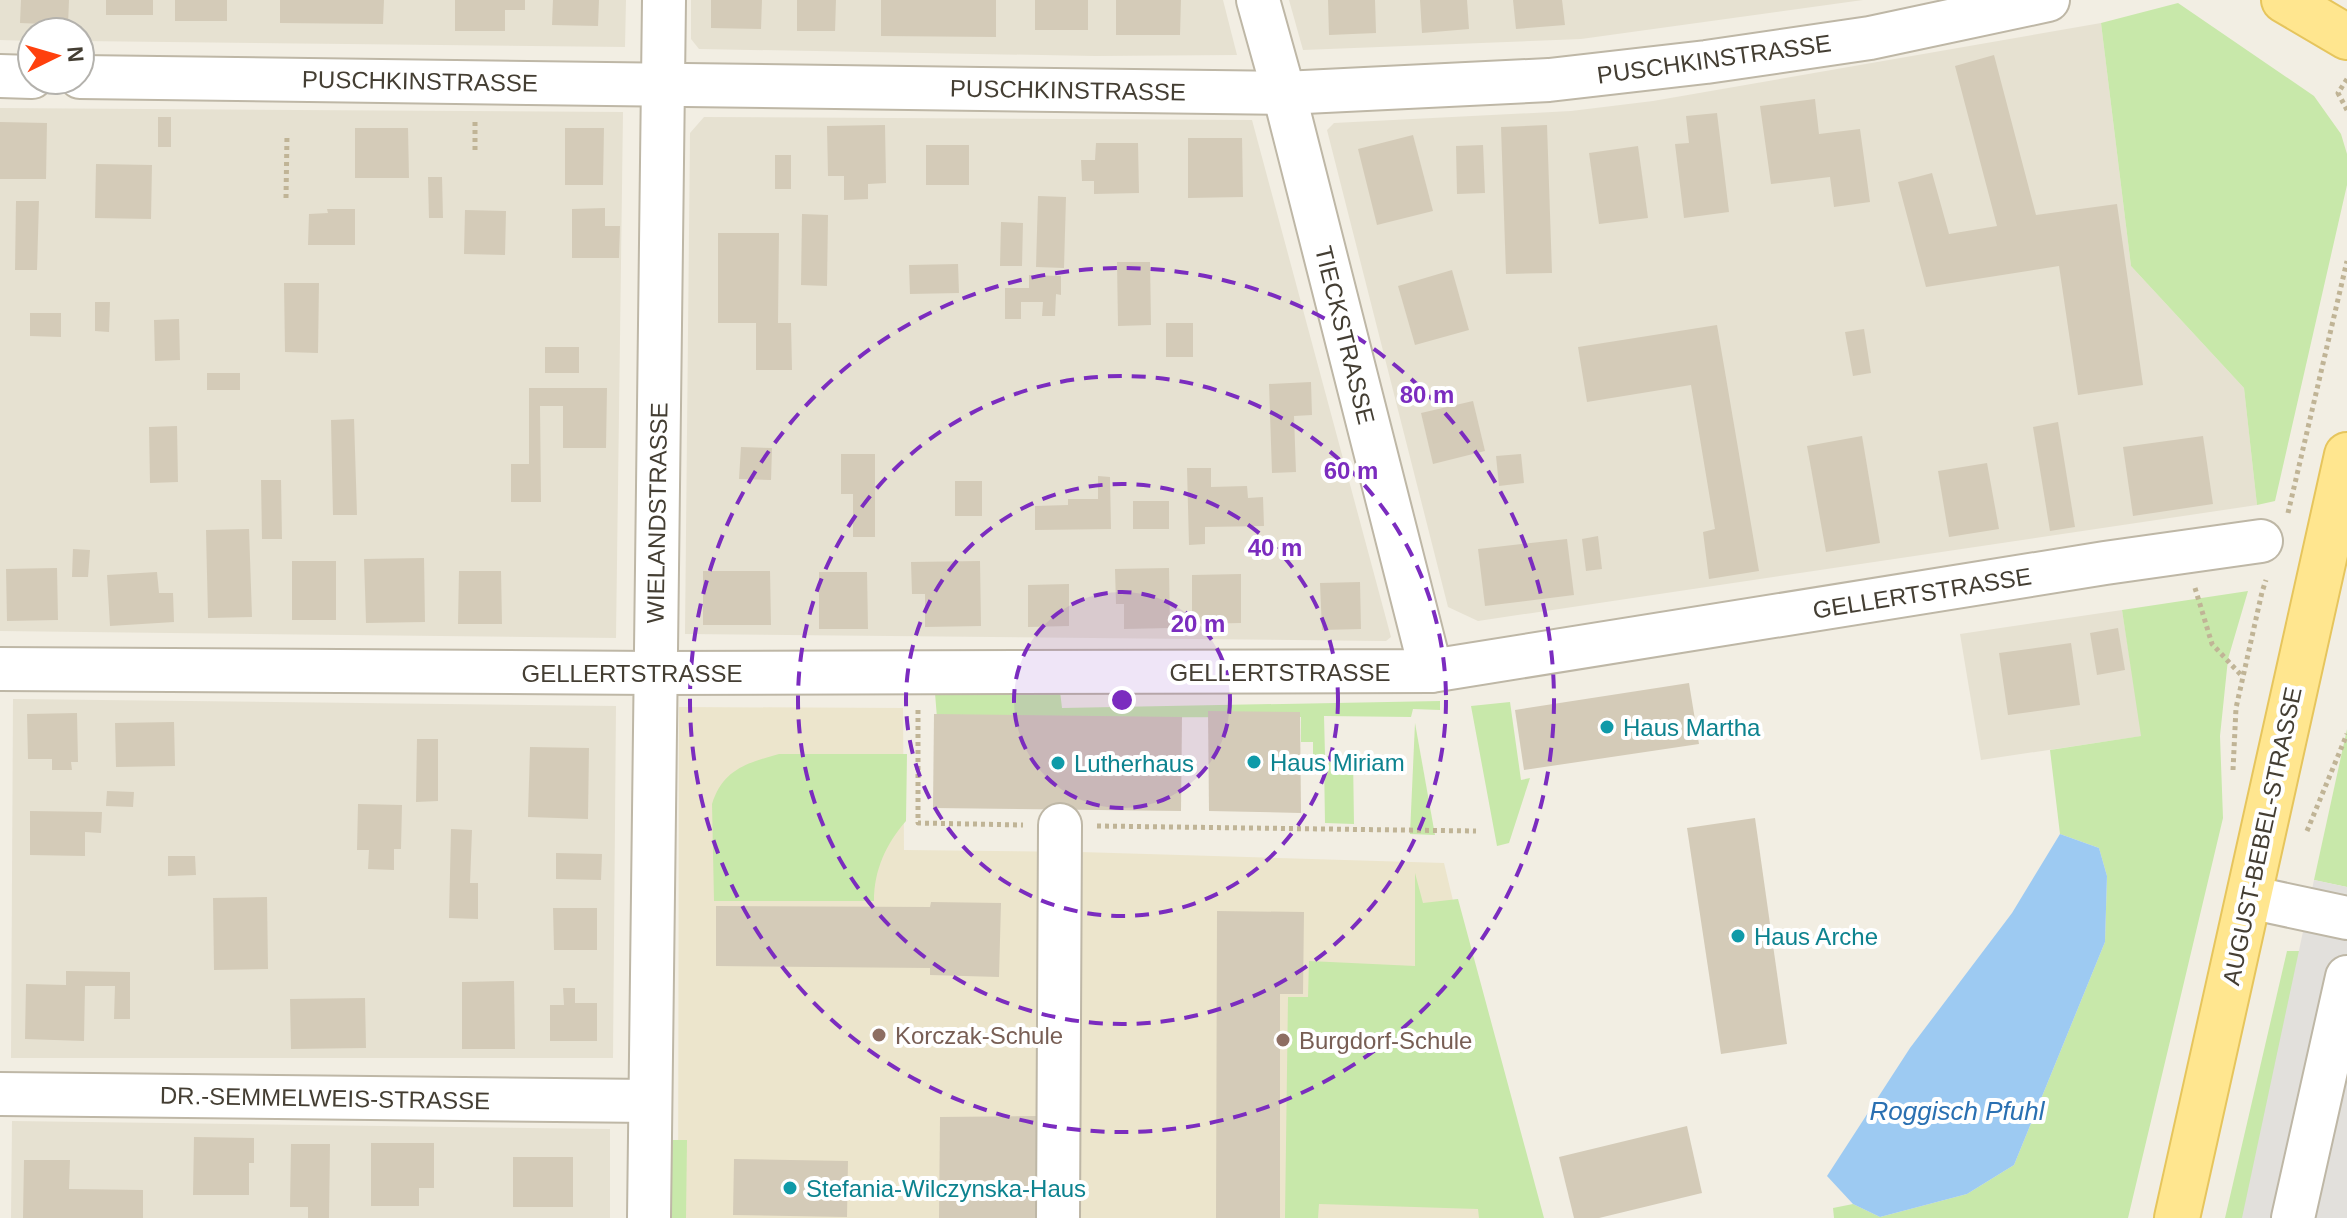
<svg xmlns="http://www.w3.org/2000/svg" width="2347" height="1218" font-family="Arial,sans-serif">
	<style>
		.residential { fill: #e6e1d1 }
		.education { fill: #ece5cc }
		.green { fill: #c8e8aa }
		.parking { fill: #e2e0dc }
		.water { fill: #9dcaf2 }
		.building { fill: #d4cbb8 }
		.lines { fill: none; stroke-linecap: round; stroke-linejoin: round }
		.minor-casing { stroke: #beb7a6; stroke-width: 46 }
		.major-casing { stroke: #e6c55d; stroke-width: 48 }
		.path { stroke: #c0b496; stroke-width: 5; stroke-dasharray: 4 4; stroke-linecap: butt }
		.minor { stroke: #fff; stroke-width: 42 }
		.major { stroke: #ffe68f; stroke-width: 44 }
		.ring { fill: none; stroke: #7b2cbf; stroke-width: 4; stroke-dasharray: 14 10 }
		.culture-dot { fill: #0f9aa8; stroke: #fff; stroke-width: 3 }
		.education-dot { fill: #8d6e63; stroke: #fff; stroke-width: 3 }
		.labels { text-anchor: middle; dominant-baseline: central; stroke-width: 8; stroke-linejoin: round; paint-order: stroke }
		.street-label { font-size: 24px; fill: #443e33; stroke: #fff }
		.culture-label { font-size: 24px; fill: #0d838f; stroke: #fff; text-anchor: start }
		.education-label { font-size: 24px; fill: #785e54; stroke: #fff; text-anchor: start }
		.water-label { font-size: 26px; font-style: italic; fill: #2a70b2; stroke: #fff }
		.centre { fill: #7b2cbf; stroke: #fff; stroke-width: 4 }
		.ring-label { font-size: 24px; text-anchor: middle; font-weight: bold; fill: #7b2cbf; stroke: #fff; stroke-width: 8; stroke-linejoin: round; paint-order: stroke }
	</style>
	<rect width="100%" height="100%" fill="#f2eee3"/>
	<g class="residential">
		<polygon points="0,0 626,0 625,47 80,41 80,32 32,32 32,41 0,40"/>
		<polygon points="691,0 1223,0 1237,55 1095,56 699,49 691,39"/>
		<polygon points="1289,0 1863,0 1581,39 1303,50"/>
		<polygon points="2101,23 2131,266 2244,388 2257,505 1478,621 1448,607 1327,130 1334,123 1571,111 1653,101"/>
		<polygon points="0,108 623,112 616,638 0,631"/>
		<polygon points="704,117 1252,120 1391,637 1386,641 685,634 690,133"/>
		<polygon points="2122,610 2142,736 1981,760 1960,634"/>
		<polygon points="13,699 616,706 613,1058 11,1058"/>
		<polygon points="12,1121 610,1129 610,1218 11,1218"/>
	</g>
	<polygon class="education" points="679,707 903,708 904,850 1080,852 1444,863 1529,1218 678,1218"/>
	<g class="green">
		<polygon points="2178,3 2314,96 2341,134 2347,154 2347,185 2275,501 2257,505 2244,388 2131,266 2101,23"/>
		<polygon points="2248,591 2228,659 2220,736 2223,818 2128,1218 1834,1218 1833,1208 1853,1204 1880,1217 1967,1194 2014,1165 2105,942 2107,876 2099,848 2060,834 2050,750 2141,736 2122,610"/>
		<polygon points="983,691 1060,691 1062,708 1440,701 1440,710 1413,709 1411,717 1324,716 1325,756 1353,756 1354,824 1325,823 1324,760 1313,759 1313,742 1301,742 1301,717 937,718 935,693"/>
		<polygon points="1510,702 1521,780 1530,778 1509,843 1497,846 1471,706"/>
		<polygon points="1415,723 1435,835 1410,834"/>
		<polygon points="2347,729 2347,887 2314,880"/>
		<path d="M779 754H907L906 821C886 844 874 870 874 901H714L712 804C723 769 747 763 779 754Z"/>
		<polygon points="1415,873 1423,903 1458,899 1544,1218 1479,1218 1478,1209 1319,1204 1318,1218 1285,1218 1288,997 1308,997 1309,961 1415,966"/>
		<polygon points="2287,951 2306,951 2250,1218 2225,1218"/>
		<polygon points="673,1140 687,1140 686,1218 660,1218 667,1143"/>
	</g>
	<polygon class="parking" points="2314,880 2347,887 2347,1218 2242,1218"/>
	<polygon class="water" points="2060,834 2099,848 2107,876 2105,942 2014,1165 1967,1194 1880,1217 1853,1204 1827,1176 1910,1048 2012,913"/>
	<g class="building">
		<polygon points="21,0 69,0 68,25 20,23"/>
		<rect x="106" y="0" width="47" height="15"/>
		<rect x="175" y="0" width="52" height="21"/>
		<polygon points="280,0 384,0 383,24 280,23"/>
		<polygon points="455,0 525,0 525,10 505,10 505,31 455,31"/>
		<polygon points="553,0 599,0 598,26 552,25"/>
		<polygon points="711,0 762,0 761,29 711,28"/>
		<polygon points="797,0 836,0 835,31 797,31"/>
		<polygon points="881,0 996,0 996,37 881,36"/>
		<rect x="1035" y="0" width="53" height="30"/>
		<polygon points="1116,0 1181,0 1180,35 1116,35"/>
		<polygon points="1328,0 1375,0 1376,33 1329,35"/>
		<polygon points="1420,0 1467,0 1469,29 1422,33"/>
		<polygon points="1513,0 1562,0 1565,25 1516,29"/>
		<polygon points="1994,55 2036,215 2117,204 2143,385 2078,395 2059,266 1926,287 1898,182 1932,173 1949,234 1997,226 1955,66"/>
		<polygon points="1815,99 1819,134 1860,129 1870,202 1834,207 1830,177 1771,184 1760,106"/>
		<polygon points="1717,113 1729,212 1684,218 1675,144 1689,143 1686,116"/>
		<rect x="158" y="117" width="13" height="30"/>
		<polygon points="0,122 47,123 46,179 0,179"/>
		<polygon points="885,125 886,183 868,184 868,199 844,200 844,176 828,176 827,126"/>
		<polygon points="1547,125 1552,273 1506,274 1501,127"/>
		<polygon points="355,128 408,128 409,178 355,178"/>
		<polygon points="565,128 604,128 603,185 565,185"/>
		<polygon points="1413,135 1433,211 1377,225 1358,149"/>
		<polygon points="1188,138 1242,138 1243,197 1188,198"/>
		<polygon points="1096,143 1138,143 1139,193 1094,194 1094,181 1082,181 1081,160 1095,160"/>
		<rect x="926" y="145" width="43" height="40"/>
		<polygon points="1483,145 1485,193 1457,194 1456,146"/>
		<polygon points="1638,146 1648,218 1599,224 1589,153"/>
		<rect x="775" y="155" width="16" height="34"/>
		<polygon points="96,164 152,165 151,219 95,218"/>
		<polygon points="428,177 442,177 443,218 429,218"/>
		<polygon points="1038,196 1066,197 1064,268 1036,267"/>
		<polygon points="16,201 39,201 37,270 15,270"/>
		<polygon points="605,208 605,226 620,226 619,258 572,258 572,209"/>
		<polygon points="327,209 355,209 355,245 308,245 309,214 328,213"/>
		<polygon points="465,210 506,211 505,255 464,254"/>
		<polygon points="802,214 828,215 827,286 801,285"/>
		<polygon points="1001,222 1023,223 1022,266 1000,266"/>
		<polygon points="718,233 779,233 778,323 791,323 792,370 756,370 756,323 718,323"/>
		<polygon points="1117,262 1150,262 1151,325 1118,326"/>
		<polygon points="958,264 959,293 910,294 909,265"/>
		<polygon points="1452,270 1469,330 1415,345 1398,286"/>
		<polygon points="1029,275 1061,276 1061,295 1056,294 1055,316 1042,316 1043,302 1021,302 1021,319 1005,319 1005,288 1029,288"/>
		<polygon points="284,283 319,283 318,353 285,352"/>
		<polygon points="95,302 110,302 109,332 95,331"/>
		<polygon points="30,313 61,313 61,337 30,336"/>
		<polygon points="179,319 180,360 155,361 154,320"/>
		<rect x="1166" y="323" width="27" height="34"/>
		<polygon points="1717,325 1759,571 1709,579 1703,532 1715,529 1691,385 1587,402 1578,347"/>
		<polygon points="1864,329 1871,373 1853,376 1845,332"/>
		<rect x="545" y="347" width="34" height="26"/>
		<rect x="207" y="373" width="33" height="17"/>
		<polygon points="1311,382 1312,415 1294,416 1296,472 1272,473 1269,384"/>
		<polygon points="529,388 607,388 606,448 563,448 563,406 540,406 541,502 511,502 511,464 529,464"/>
		<polygon points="1473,401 1485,451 1433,464 1421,413"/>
		<polygon points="354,419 357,515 333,515 331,420"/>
		<polygon points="2058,422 2075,527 2050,531 2033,427"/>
		<polygon points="177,426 178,482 150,483 149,427"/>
		<polygon points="1862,436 1880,543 1826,552 1807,446"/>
		<polygon points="2203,436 2213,504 2133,516 2123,447"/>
		<polygon points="741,447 772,448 771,480 739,479"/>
		<polygon points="841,454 875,454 875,537 853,537 853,494 841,494"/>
		<polygon points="1521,454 1524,483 1499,486 1496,456"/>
		<polygon points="1987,463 1999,529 1949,537 1938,471"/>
		<polygon points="1187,468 1211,468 1211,487 1247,486 1248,498 1263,497 1264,526 1205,527 1205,544 1189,545"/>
		<polygon points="1098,476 1110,477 1111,529 1035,530 1035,506 1068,505 1068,499 1098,499"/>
		<polygon points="261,480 281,480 282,539 262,539"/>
		<rect x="955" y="481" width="27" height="35"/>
		<rect x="1133" y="501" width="36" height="28"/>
		<polygon points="249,529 252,617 208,618 206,530"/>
		<polygon points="1598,536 1602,569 1586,571 1582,539"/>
		<polygon points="1567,539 1574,595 1485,606 1478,549"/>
		<polygon points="73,549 90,550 88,577 72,577"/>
		<polygon points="424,558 425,622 366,623 364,559"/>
		<rect x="292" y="561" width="44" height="59"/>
		<polygon points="980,561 981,626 925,627 925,594 912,594 911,562"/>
		<polygon points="57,568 58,620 7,621 6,569"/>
		<polygon points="1169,568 1170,628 1124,629 1124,604 1116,604 1115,569"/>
		<polygon points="459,571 501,571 502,624 458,624"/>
		<polygon points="703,571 770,571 771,625 703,625"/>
		<polygon points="157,572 159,593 173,593 174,622 110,626 107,575"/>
		<polygon points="819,572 867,572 868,629 819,629"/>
		<polygon points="1241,574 1241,623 1192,624 1192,575"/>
		<polygon points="1360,582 1361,629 1322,630 1320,583"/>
		<polygon points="1069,584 1069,626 1028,627 1028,585"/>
		<polygon points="2118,628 2125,670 2097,675 2090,633"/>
		<polygon points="2071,643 2080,705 2008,715 1999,653"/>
		<polygon points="1689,683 1699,744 1524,770 1515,710"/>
		<polygon points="1208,711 1300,712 1301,813 1209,811"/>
		<polygon points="77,713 78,762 71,762 72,770 52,770 52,759 28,759 27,714"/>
		<polygon points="934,714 1182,717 1181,811 933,808"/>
		<polygon points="174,722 175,766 116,767 115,723"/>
		<polygon points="417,739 438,739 438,801 416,802"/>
		<polygon points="530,747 589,748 588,819 528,817"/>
		<polygon points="107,791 134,792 133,807 106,806"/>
		<polygon points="358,804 402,805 401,849 394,849 394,870 368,869 369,850 357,850"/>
		<polygon points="30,811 102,812 101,833 85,832 85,856 30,855"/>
		<polygon points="1755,818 1787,1044 1721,1054 1687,828"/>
		<polygon points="451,829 472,830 470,883 478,883 478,919 449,918"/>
		<polygon points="556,853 602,854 601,880 556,879"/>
		<polygon points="168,856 195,856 196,875 168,876"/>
		<polygon points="267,897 268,969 214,970 213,898"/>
		<polygon points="931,902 1001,903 999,977 930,975 930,968 716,966 716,906 930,907"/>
		<polygon points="553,908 597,908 597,950 554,950"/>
		<polygon points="1217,911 1304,912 1303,994 1280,994 1280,1218 1216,1218"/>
		<polygon points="66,971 130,972 130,1019 114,1019 115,986 85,986 84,1041 25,1039 26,984 66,985"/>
		<polygon points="514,981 515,1049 462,1049 462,982"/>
		<polygon points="563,988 575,988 575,1003 597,1003 597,1041 550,1041 550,1005 564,1005"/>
		<polygon points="365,998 366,1048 291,1049 290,999"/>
		<polygon points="1036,1116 1038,1218 939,1218 940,1117"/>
		<polygon points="1687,1126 1702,1193 1599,1218 1574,1218 1559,1157"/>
		<polygon points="194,1137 254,1138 254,1163 249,1163 249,1195 193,1195"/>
		<polygon points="371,1143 434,1143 434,1188 419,1188 419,1206 371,1206"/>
		<polygon points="291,1144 330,1144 329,1218 308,1218 308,1207 290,1207"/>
		<rect x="513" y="1157" width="60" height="50"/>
		<polygon points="734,1159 848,1161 847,1217 733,1215"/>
		<polygon points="24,1160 70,1160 69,1189 143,1190 143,1218 23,1218"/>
	</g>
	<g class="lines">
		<defs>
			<g id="minor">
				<polyline points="1258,0 1284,93 1431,671"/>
				<polyline points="0,76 32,77"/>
				<polyline points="80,77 1284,93 1549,80 1706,62 1870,38 2048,0"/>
				<polyline points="0,669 655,673 1431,671 2105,563 2261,541"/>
				<polyline points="2249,897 2347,918"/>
				<polyline points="0,1094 650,1101"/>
				<polyline points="649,1218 664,0"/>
				<polyline points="1058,1218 1060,825"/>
				<polyline points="2293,1218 2347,977"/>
			</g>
			<g id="major">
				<polyline points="2284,0 2347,37"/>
				<polyline points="2177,1218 2347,455"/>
			</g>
		</defs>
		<use href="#minor" class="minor-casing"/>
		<use href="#major" class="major-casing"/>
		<g class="path">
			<polyline points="2347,79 2338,93 2347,110"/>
			<polyline points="475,150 475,119"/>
			<polyline points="286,198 287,135"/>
			<polyline points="2288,513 2347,261"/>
			<polyline points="2195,588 2212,644 2242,676"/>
			<polyline points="918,710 918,823 1023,825"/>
			<polyline points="2233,770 2236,708 2262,592 2266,580"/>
			<polyline points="1097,826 1476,831"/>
			<polyline points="2307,831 2347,734"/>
		</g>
		<use href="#minor" class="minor"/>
		<use href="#major" class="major"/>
	</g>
	<circle cx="1122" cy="700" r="108" fill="#7b2cbf" fill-opacity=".12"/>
	<g class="ring">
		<circle cx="1122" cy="700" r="108"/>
		<circle cx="1122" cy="700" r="216"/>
		<circle cx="1122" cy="700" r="324"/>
		<circle cx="1122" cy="700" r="432"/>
	</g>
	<g class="culture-dot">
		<circle cx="1607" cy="727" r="8"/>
		<circle cx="1254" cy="762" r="8"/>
		<circle cx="1058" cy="763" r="8"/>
		<circle cx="1738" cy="936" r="8"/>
		<circle cx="790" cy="1188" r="8"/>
	</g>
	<g class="education-dot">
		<circle cx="879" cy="1035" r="8"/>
		<circle cx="1283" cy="1040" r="8"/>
	</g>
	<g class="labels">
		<g class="street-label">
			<text transform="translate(1714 59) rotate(-8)">PUSCHKINSTRASSE</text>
			<text transform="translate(420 81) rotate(1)">PUSCHKINSTRASSE</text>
			<text transform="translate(1068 90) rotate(1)">PUSCHKINSTRASSE</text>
			<text transform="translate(1345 335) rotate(76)">TIECKSTRASSE</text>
			<text transform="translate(657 513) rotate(-89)">WIELANDSTRASSE</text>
			<text transform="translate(1922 593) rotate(-9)">GELLERTSTRASSE</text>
			<text x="1280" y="672">GELLERTSTRASSE</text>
			<text x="632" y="673">GELLERTSTRASSE</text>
			<text transform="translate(2262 836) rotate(-78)">AUGUST-BEBEL-STRASSE</text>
			<text transform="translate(325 1098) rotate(1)">DR.-SEMMELWEIS-STRASSE</text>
		</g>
		<g class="culture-label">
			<text x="1623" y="727">Haus Martha</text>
			<text x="1270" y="762">Haus Miriam</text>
			<text x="1074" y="763">Lutherhaus</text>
			<text x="1754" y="936">Haus Arche</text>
			<text x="806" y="1188">Stefania-Wilczynska-Haus</text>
		</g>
		<g class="education-label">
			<text x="895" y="1035">Korczak-Schule</text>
			<text x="1299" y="1040">Burgdorf-Schule</text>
		</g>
		<g class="water-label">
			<text x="1957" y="1111">Roggisch Pfuhl</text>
		</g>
	</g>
	<circle cx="1122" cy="700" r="12" class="centre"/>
	<g class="ring-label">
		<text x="1427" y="403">80 m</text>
		<text x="1351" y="479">60 m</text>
		<text x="1275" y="556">40 m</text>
		<text x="1198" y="632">20 m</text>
	</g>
	<g transform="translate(56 56) rotate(85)"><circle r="38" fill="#ffffff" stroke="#b4b2ad" stroke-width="2"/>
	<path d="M0-6L14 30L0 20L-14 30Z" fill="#ff400d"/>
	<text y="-12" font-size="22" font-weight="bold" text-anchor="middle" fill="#443e33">N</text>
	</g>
</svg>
